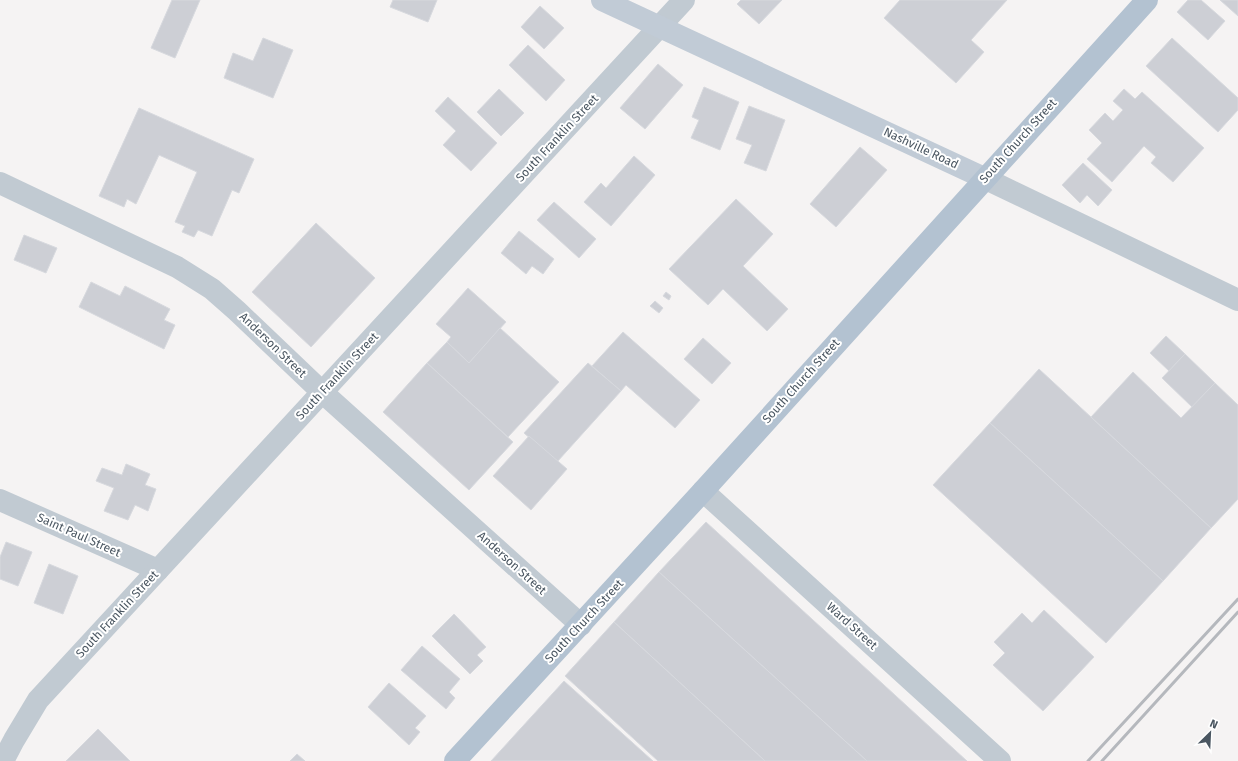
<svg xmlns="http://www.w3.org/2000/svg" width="1238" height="761" font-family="'Fira Sans',sans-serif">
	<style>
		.building { fill: #cdcfd5; stroke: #d7d9de }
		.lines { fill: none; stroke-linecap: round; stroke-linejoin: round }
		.minor { stroke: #c1cad2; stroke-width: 22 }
		.secondary { stroke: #c1cbd6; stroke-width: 22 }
		.primary { stroke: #b3c2d1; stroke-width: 22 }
		.rail { stroke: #b5b8bd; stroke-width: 3 }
		.labels { text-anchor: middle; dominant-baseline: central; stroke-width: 4; stroke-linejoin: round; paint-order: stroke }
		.street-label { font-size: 12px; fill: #4a5661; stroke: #fff }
	</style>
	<rect width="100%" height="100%" fill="#f5f3f3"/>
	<g class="building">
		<polygon points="172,0 200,0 175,58 151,48"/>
		<polygon points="393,0 437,0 428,22 390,7"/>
		<polygon points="741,0 782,0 759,24 737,4"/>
		<polygon points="900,0 1007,0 971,40 984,52 956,83 884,18"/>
		<polygon points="1188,0 1201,0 1225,21 1208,40 1177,12"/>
		<polygon points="1220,0 1238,0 1238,16"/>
		<polygon points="540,6 564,28 544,49 521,27"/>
		<polygon points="263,38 293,50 273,98 224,78 233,53 253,61"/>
		<polygon points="1172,38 1238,98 1238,110 1218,132 1146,66"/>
		<polygon points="528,45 565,80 546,101 509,65"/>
		<polygon points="658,64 683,85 645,129 620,108"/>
		<polygon points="704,87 739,102 720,150 691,138 699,120 692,117"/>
		<polygon points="499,89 524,113 501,136 477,112"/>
		<polygon points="1124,89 1135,99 1142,92 1204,148 1173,182 1151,163 1156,157 1144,146 1112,182 1087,159 1102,143 1089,130 1105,113 1113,121 1123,110 1113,101"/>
		<polygon points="448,97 497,143 471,171 443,145 456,131 435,111"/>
		<polygon points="749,106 785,120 766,171 744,163 752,145 736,139"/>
		<polygon points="139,108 254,159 239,193 232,190 212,236 198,230 194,237 182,232 185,226 175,222 197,172 159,155 136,204 127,199 124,207 99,196"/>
		<polygon points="860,147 887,170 836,227 810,204"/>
		<polygon points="634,156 655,175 611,226 584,202 601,183 606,188"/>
		<polygon points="1083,163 1112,190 1098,206 1087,195 1080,203 1062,185"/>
		<polygon points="736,199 773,234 743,266 788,309 767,331 723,289 708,305 669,269"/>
		<polygon points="554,202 596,239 579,258 537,220"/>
		<polygon points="316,223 375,278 311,347 252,292"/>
		<polygon points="519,231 554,259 543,274 532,266 526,274 501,253"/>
		<polygon points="24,235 57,248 46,273 14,260"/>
		<polygon points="91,282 120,296 125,286 170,309 164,320 175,325 164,349 79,307"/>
		<polygon points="468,288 506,322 469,363 447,342 451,337 436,324"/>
		<polygon points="666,292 671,296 669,300 663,296"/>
		<polygon points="655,301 663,308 659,313 650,306"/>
		<polygon points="500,328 559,382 508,437 427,363 447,342 469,363"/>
		<polygon points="623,332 700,400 675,428 626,385 621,391 592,366"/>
		<polygon points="1166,336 1185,354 1169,371 1150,353"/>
		<polygon points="703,338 731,363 712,384 684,359"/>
		<polygon points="1185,354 1215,383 1192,407 1162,378"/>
		<polygon points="427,363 513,442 469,490 383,412"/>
		<polygon points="588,363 621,391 557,462 524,433"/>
		<polygon points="1039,369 1211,528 1163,581 990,423"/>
		<polygon points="1133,372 1181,418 1215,383 1238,405 1238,499 1211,528 1091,417"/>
		<polygon points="990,423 1163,581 1106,643 933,485"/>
		<polygon points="529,436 567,469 531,510 493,476"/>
		<polygon points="126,464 150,474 145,485 156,489 148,511 135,505 128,520 104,511 114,488 96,481 102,468 122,475"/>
		<polygon points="706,522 967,761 867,761 659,572"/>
		<polygon points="6,542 32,552 18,586 0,579 0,557"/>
		<polygon points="49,564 78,576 63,614 34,603"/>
		<polygon points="659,572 867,761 765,761 614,622"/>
		<polygon points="1044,610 1094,657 1043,711 993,665 1005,653 994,642 1022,613 1032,623"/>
		<polygon points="454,614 486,647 477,655 483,661 470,674 432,636"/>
		<polygon points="614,622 765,761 658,761 565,676"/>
		<polygon points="422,646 460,679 449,692 455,698 446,709 401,670"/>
		<polygon points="564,681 653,761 491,761"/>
		<polygon points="389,683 426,716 415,728 420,732 409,745 368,707"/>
		<polygon points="98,729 130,761 66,761"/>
		<polygon points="297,754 305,761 290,761"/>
	</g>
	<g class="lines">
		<g class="minor">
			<polyline points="984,178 1238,300"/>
			<polyline points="0,183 177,267 212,289 237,311 322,392 581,625"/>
			<polyline points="703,491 1000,761"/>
			<polyline points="0,500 158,570"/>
			<polyline points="3,761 14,740 38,700 684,0"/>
		</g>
		<polyline class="secondary" points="602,0 984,178"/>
		<polyline class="primary" points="455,761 703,491 1147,0"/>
		<g class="rail">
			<polyline points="1088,761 1238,599"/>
			<polyline points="1102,761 1238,612"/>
		</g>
	</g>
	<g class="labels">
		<g class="street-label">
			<text transform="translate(557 138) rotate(-47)">South Franklin Street</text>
			<text transform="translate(1018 141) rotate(-48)">South Church Street</text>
			<text transform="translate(921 148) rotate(25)">Nashville Road</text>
			<text transform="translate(273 345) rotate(44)">Anderson Street</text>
			<text transform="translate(337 376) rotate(-47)">South Franklin Street</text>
			<text transform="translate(801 381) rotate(-48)">South Church Street</text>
			<text transform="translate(79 535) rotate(24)">Saint Paul Street</text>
			<text transform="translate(512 563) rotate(42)">Anderson Street</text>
			<text transform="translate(117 614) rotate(-47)">South Franklin Street</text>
			<text transform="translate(584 621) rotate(-47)">South Church Street</text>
			<text transform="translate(852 626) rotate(42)">Ward Street</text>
		</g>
	</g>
	<g transform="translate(1210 733) rotate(24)" stroke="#ffffff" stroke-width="3" paint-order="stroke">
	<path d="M0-3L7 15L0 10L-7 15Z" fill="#4a5661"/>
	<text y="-6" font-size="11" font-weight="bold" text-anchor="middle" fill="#4a5661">N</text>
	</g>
</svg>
